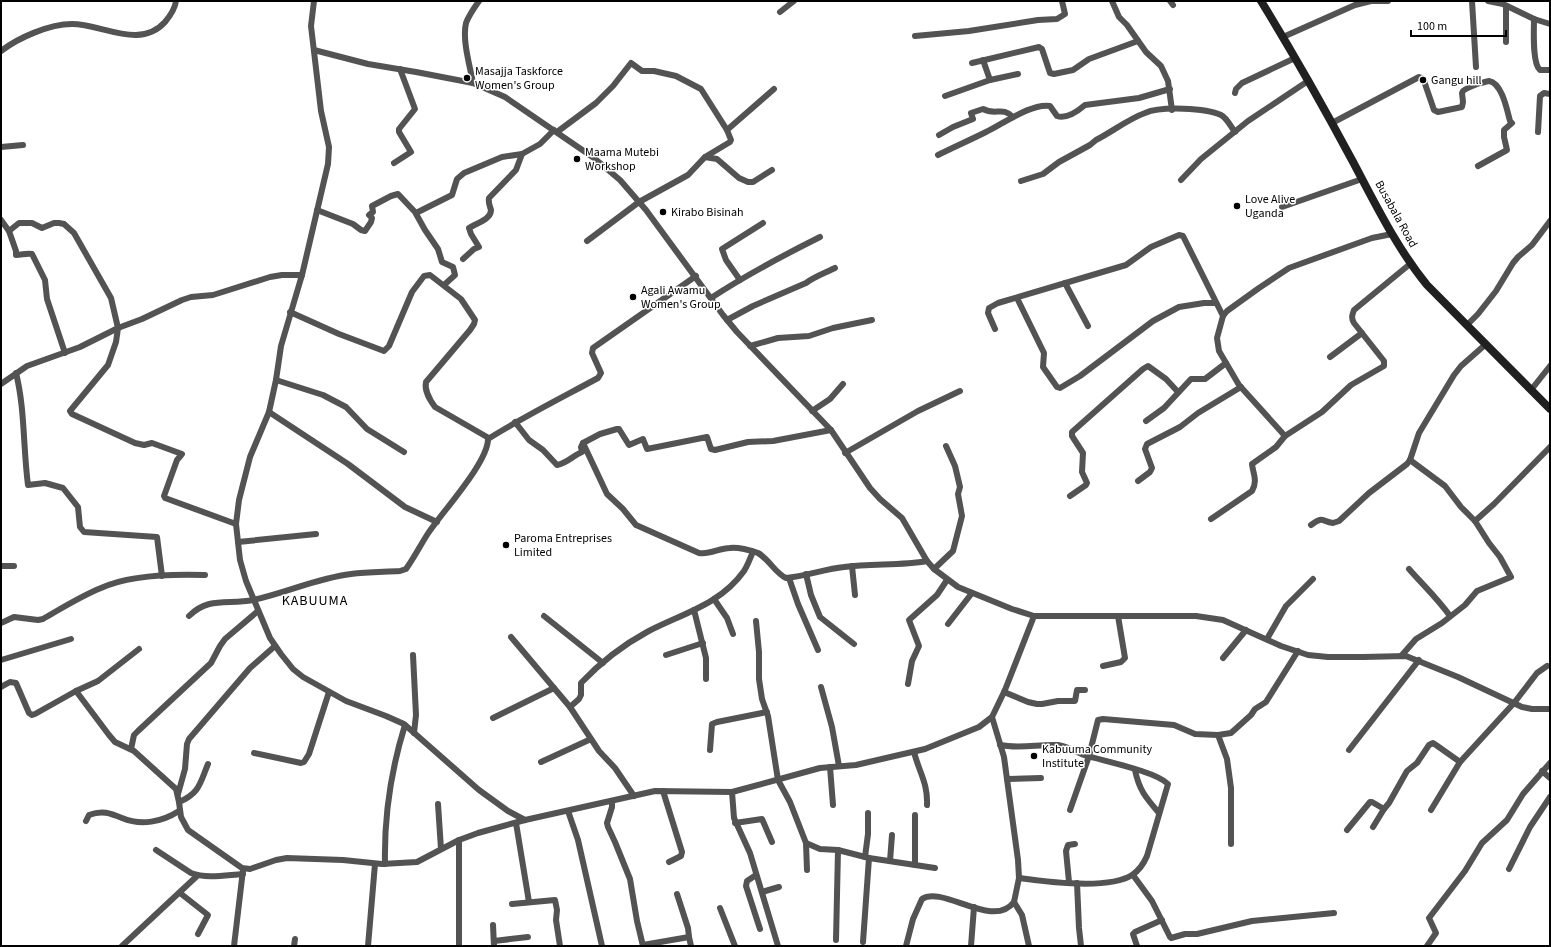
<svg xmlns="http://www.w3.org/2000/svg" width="1551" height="947" font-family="'Source Sans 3',sans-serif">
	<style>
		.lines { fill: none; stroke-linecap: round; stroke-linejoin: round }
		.street { stroke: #535353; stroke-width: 6 }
		.secondary { stroke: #202020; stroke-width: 8 }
		.poi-dot { fill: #000; stroke: #fff; stroke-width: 1.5 }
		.labels { text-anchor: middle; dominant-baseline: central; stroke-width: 3; stroke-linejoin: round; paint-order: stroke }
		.poi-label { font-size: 12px; fill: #000; stroke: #fff; text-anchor: start }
		.street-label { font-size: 12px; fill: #000; stroke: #fff }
		.quarter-label { font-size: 14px; letter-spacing: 1px; fill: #000; stroke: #fff }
	</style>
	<rect width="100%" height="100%" fill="#fff"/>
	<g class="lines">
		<g class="street">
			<polyline points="314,1 311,26 321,111 329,147 328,164 302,275 281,346 276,380 269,412 250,457 239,500 236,524 240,560 246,581 270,638 281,654 293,669 303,677 346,701 386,716 404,724 479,790 508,811 525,820"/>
			<polyline points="1112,1 1119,17 1127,25 1146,52 1161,66 1168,81 1172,110"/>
			<polyline points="1170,1 1173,5"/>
			<polyline points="1472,1 1476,67"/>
			<polyline points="1488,1 1503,4 1534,19 1550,24"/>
			<polyline points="1506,6 1506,42"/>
			<polyline points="780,12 794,1"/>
			<path d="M1534 19C1534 30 1532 63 1540 70H1550"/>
			<polyline points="915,36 969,31 1038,20 1057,19 1065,14 1062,1"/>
			<polyline points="1283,37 1355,5 1371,1 1388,1"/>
			<polyline points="314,50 368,64 416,72 473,83 505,97 594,158 620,180 646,210 723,315 737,332 831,430 870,488 880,499 902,518 927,561 934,569 958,587 1012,609 1034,616 1196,616 1223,620 1281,646 1308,655 1328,657 1363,657 1406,656 1458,677 1522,707 1532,709 1550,709"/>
			<path d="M1 51C18 38 49 24 72 24 102 24 140 50 165 22 170 16 175 9 176 1"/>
			<polyline points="983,60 990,80"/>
			<polyline points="972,63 1039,47 1042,49 1050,73 1054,74 1073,70 1089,59 1138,41"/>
			<path d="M473 83C470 66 462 40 466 23 469 15 474 8 479 1"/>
			<polyline points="1235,93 1236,89 1242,83 1295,58"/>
			<polyline points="945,96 990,80 1018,74"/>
			<path d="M1332 123 1419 77 1422 78 1424 81 1434 110 1438 112 1462 107 1463 102 1462 93 1463 91C1468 87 1475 85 1480 83 1483 83 1487 81 1489 81 1502 83 1507 110 1510 121L1512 123 1504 130V137L1507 150 1478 166"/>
			<polyline points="727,130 774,89"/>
			<polyline points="557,132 596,103 613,86 631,63 642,71 654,71 676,76 701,89 727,130 731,140 730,142 705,157 688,175 639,202 587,241"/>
			<polyline points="1538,132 1540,96 1544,93 1550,94"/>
			<path d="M939 135 953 127 973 119 971 113 983 109C996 116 1002 106 1013 117"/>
			<polyline points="1,147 23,145"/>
			<path d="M938 155C954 147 970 140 986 132 1003 124 1031 103 1050 106L1057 116C1066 119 1078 111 1085 105L1139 98 1170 89"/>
			<polyline points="705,157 717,159 739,178 748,182 753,182 772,170"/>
			<polyline points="394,163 411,152 399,132 399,129 415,109 400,69"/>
			<polyline points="1181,180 1201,159 1248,121 1308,81"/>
			<path d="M1021 181 1043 174 1059 162 1090 145 1096 140C1112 132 1128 119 1145 113 1161 106 1206 108 1221 115 1227 118 1231 127 1235 132"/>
			<polyline points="1282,207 1362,179"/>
			<polyline points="317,210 353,224 361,230 365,231 371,222 372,218 369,215 373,212 372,206 391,196 398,194 415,212 425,230 438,249 442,262 453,267 455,275 444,285"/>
			<polyline points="416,213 452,195 457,179 464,173 502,157 522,154 540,144 554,130"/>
			<path d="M1 220 9 231 16 251V255C22 255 26 253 32 254L45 280 47 299 65 353"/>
			<polyline points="9,231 19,223 32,223 42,228 54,223 59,223 64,224 74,233 111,298 118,328 116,342 108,365 70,411 72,414 135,443 144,445 152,443 182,454 177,460 164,496 165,498 236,524"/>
			<path d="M463 259 474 249 479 247 471 234 469 228C476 223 491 220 491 210 490 206 488 203 489 198L516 170 522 154"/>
			<polyline points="740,280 726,260 722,249 763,223"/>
			<polyline points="1065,283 1088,326"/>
			<path d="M711 298C746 275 782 256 820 237"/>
			<polyline points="1017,298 1044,353 1043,367 1057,387 1060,388 1080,376 1153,321 1179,307 1204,303 1216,303"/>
			<path d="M290 312 339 334 384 351 389 346 412 292 424 276 430 275 461 299 475 320 474 324 470 330 426 382C424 391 430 400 435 407L487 437 488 439"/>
			<path d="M727 320 753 306 806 283C814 277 825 273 835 268"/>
			<polyline points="1467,325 1478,314 1496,291 1513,263 1518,257 1532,245 1550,221"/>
			<polyline points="995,329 988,313 989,308 998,303 1126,265 1151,247 1179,235 1183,236 1223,316"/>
			<polyline points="750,346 778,338 809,336 833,328 872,320"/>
			<polyline points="1330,357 1362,333"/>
			<path d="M16 373C25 409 23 447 28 485L45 483 63 488 78 507 80 527 84 532 157 537 162 576"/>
			<polyline points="276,380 323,395 346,407 367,429 404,452"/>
			<polyline points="1,384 27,366 80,347 118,328 142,319 182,300 191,297 213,295 270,277 282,275 302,275"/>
			<polyline points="1531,390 1550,366"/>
			<polyline points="812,411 830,399 843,384"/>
			<polyline points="269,412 348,464 405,507 437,522"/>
			<polyline points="1146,421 1164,408 1191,379 1205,379 1226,363"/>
			<path d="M515 422 529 440 543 450 557 465C568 463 572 456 582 452L581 447 583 443 607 494 623 509 636 525 699 553C710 555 719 548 730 548 737 547 751 550 758 553 769 559 775 573 786 578 806 576 825 569 844 567 872 563 900 566 927 561"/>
			<polyline points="1285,436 1239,385 1219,351 1217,338 1223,316 1227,311 1259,288 1289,268 1372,238 1392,234"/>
			<path d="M488 439C523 417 561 398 598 378L601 373 592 353 593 348 696 276"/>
			<polyline points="583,443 600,434 617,429 619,429 629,445 643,439 647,449 707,437 711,449 715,450 748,442 773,441 831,430"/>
			<polyline points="845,453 918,411 960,391"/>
			<polyline points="1138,481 1150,472 1152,468 1145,449 1147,444 1180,427 1198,413 1241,387"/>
			<polyline points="1070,496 1086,485 1087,483 1082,472 1083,453 1072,436 1072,432 1143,369 1148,366 1166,379 1178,392"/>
			<path d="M1211 519 1252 491C1258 480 1253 474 1252 464L1276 447 1285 436 1322 412 1351 385 1384 366V361L1354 323C1351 318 1352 315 1354 310L1410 264"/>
			<polyline points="1475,521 1494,504 1550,447"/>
			<path d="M1311 525C1323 516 1321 521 1333 523L1339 521 1369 493 1407 464 1410 460 1419 433 1454 375 1461 366 1486 344"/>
			<polyline points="238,542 316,534"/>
			<polyline points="1,566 14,566"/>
			<polyline points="852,566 855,595"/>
			<polyline points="934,569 953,551 962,516 958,494 960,487 955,466 946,446"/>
			<path d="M1409 569C1423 585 1438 599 1450 616"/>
			<polyline points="806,574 811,595 820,617 854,644"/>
			<polyline points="789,578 798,604 818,650"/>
			<polyline points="714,599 727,618 733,634"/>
			<polyline points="694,610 706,658 706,679"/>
			<path d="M189 616C209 596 228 605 253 600 286 593 317 578 351 574 367 572 384 572 400 571L406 569C414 558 420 546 427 535 441 513 488 463 488 439"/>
			<polyline points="544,616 603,663"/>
			<polyline points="756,621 759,652 759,679 762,699 768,716 778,780 790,802 806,843 820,849 838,850 869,858 935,868"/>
			<path d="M1 623 14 617 38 620 43 619C62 608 81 596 101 588 129 575 174 574 205 575"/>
			<polyline points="948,624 972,593"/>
			<polyline points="511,637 570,707 599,751 615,768 634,796"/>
			<polyline points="1267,639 1286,606 1313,579"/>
			<polyline points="413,655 416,715 414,733"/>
			<polyline points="666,655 703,643"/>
			<polyline points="1402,655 1416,639 1442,623 1465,605 1477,591 1511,577 1500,557 1489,543 1475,521 1461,507 1445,486 1410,460"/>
			<polyline points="1223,658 1246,630"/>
			<polyline points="1,660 71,639"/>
			<polyline points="1103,666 1121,662 1125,658 1118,616"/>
			<polyline points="908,684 912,661 919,646 909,620 937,595 947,580"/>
			<polyline points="1,687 10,682 16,683 29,713 32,715 35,714 76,691 98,681 139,649"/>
			<polyline points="821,687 832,727 839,766"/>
			<polyline points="76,691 109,735 115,742 134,751 176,789 179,802 181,817 188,830 242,868 250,869 276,860 287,858 343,860 382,864 417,862 459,840 478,833 525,820 655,791 732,792 820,768 856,765 925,749 979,727 992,717 1005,690 1034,616"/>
			<polyline points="1004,692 1028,702 1037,704 1042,704 1058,701 1075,701 1077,690 1085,690"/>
			<path d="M570 707 579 699 581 695V683C600 663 623 645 647 632 681 614 720 605 744 571 748 565 750 558 753 552"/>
			<polyline points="992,717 1004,757 1018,860 1019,878 1014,902 1022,915 1029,946"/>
			<polyline points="493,718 554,688"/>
			<polyline points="1218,735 1227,759 1231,788 1231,844"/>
			<path d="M1000 745C1020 749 1039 744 1058 745 1067 746 1076 752 1084 755 1103 761 1155 771 1168 784L1147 856C1144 863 1140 870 1132 875 1109 890 1047 882 1019 878"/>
			<polyline points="131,749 134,735 138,731 211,663 220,646 225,639 258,611"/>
			<polyline points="710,750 712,724 717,722 767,712"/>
			<polyline points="1349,750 1419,660"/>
			<path d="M914 752C919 772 928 783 927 805"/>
			<polyline points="254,753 301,763 304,762 309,754 329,692"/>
			<polyline points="541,762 591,739"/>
			<polyline points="830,767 833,805"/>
			<path d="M1135 770C1139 790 1146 798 1159 813"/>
			<polyline points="1542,771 1550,778"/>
			<polyline points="1007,779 1041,778"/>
			<polyline points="663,791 682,852 681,856 669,862"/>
			<polyline points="732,792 734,818 750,853 778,946"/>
			<polyline points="178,794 185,769 187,744 189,739 250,668 275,646"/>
			<polyline points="612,801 612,807 607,823 608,827 615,842 630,879 637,921 643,946"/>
			<path d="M179 802C200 793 200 783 208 764"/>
			<polyline points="438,804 441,849"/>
			<polyline points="1070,810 1089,756 1098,720 1103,719 1174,725 1195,734 1218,735 1231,733 1251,715 1255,709 1266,702 1298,651"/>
			<polyline points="1431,810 1460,762 1514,703 1537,673 1547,666"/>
			<polyline points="568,811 578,840 602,946"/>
			<path d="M86 821 89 815C102 810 110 813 122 818 141 826 162 822 179 811"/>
			<polyline points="516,823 529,902"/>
			<polyline points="735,823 762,819 772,842"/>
			<polyline points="1373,827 1384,809 1389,803 1407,771 1417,763 1429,745 1433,743 1436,745 1460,762"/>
			<polyline points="1347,830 1370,802 1372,802 1384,809"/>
			<polyline points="806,843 807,870"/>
			<path d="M156 850 191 873C207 879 226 875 243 874"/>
			<polyline points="865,857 868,834 868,813"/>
			<polyline points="890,861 892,835"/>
			<path d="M385 864C384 817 391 770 405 725"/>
			<polyline points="915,865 915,815"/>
			<polyline points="1509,869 1530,827 1550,797"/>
			<polyline points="756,875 747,881 746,886 760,929"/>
			<polyline points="1133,875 1152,901 1170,937 1171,938 1185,934 1197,934 1252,921 1334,913"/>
			<polyline points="1069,882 1066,851 1068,845 1075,844"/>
			<polyline points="1077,883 1079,928 1081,946"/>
			<polyline points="762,892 779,887"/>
			<polyline points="180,893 208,915 198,934"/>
			<polyline points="677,894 688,928 689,937"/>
			<polyline points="512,904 555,900 557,910 556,920 560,946"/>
			<polyline points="720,908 735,946"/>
			<polyline points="493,925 494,946"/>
			<polyline points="836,940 838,850"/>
			<polyline points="494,941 528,937"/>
			<polyline points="863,942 869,858"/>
			<polyline points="643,945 689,937 691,946"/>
			<polyline points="122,946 197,876"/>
			<polyline points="234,946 243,870"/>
			<polyline points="294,946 295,939"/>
			<polyline points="368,946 375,864"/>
			<polyline points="459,946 459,840"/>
			<path d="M906 946 913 919 922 899C943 885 993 930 1014 902"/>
			<polyline points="971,946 974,907"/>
			<polyline points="1137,946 1133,934 1135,932 1162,920"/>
			<polyline points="1427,946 1436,933 1429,918 1465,871 1482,843 1507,820 1523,794 1550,763"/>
		</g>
		<path class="secondary" d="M1261 1C1293 53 1323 106 1352 160 1375 203 1396 247 1427 285L1550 409"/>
	</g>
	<g class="poi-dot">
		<circle cx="467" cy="78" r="4"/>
		<circle cx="1423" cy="80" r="4"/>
		<circle cx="577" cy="159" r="4"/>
		<circle cx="1237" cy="206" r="4"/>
		<circle cx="663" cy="212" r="4"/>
		<circle cx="633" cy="297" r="4"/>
		<circle cx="506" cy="545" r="4"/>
		<circle cx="1034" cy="756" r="4"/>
	</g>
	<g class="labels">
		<g class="poi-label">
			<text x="475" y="71">Masajja Taskforce<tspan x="475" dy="14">Women's Group</tspan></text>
			<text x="1431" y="80">Gangu hill</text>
			<text x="585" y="152">Maama Mutebi<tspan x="585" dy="14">Workshop</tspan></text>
			<text x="1245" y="199">Love Alive<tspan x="1245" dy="14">Uganda</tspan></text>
			<text x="671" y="212">Kirabo Bisinah</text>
			<text x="641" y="290">Agali Awamu<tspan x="641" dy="14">Women's Group</tspan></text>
			<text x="514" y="538">Paroma Entreprises<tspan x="514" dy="14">Limited</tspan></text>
			<text x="1042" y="749">Kabuuma Community<tspan x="1042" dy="14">Institute</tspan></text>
		</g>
		<g class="street-label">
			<text transform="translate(1396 214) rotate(61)">Busabala Road</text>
		</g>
		<g class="quarter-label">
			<text x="315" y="601">KABUUMA</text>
		</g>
	</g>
	<rect width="1551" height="947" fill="none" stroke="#000000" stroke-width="4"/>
	<path d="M1411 30v6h95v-6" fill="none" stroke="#000000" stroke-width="2"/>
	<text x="1417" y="30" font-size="12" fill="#000000" stroke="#ffffff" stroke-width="3" paint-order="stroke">100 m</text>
</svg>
